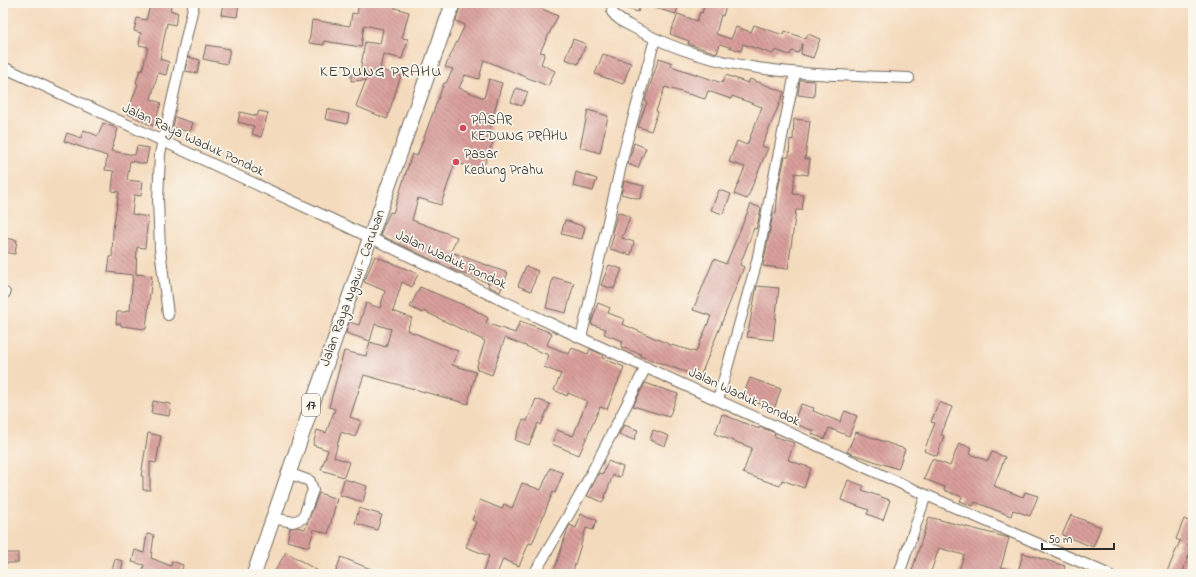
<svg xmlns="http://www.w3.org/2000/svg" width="1196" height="577" font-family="'Indie Flower',sans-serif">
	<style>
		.building { fill: url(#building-back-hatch) }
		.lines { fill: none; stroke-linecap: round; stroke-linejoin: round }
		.minor-casing { stroke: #71685e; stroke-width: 12 }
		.highway-casing { stroke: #71685e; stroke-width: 16 }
		.minor { stroke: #fff; stroke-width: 10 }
		.highway { stroke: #fff; stroke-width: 14 }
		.poi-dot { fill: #d1495b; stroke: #fbf7ec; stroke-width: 1.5 }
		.labels { text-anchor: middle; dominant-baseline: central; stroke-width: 3.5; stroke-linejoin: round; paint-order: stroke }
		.shield { fill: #fbf7ec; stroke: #696865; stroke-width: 1 }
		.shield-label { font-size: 13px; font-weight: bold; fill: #2b2b2b }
		.poi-label { font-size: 14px; fill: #2b2b2b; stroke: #fbf7ec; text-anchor: start }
		.street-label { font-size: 14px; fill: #2b2b2b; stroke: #fbf7ec }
		.quarter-label { font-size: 16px; letter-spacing: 1px; fill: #2b2b2b; stroke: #fbf7ec }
	</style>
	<defs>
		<pattern id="building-back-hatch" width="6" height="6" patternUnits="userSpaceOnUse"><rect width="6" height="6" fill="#d99f9b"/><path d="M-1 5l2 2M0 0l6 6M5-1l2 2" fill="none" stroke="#b0827f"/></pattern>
	</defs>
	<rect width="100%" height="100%" fill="#fbf7ec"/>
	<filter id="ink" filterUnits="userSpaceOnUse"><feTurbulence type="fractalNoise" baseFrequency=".025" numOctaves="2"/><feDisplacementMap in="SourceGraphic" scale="8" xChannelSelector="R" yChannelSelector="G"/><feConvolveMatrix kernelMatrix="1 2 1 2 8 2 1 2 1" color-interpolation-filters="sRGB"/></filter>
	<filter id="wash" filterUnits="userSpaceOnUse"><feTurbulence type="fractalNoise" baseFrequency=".012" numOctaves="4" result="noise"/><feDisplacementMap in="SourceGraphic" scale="16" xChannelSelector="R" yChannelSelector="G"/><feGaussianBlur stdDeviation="0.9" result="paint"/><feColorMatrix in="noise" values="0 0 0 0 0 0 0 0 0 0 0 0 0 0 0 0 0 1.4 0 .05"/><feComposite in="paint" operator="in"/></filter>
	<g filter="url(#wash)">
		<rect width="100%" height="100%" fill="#f4dabc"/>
		<g id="blocks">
			<g class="building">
				<polygon points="151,3 172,3 170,10 178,13 175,25 167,23 160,59 169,62 166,75 158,73 151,99 161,103 154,126 127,114 138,84 136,83 140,70 142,71 148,47 139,45 141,33 134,31 137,18 146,20"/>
				<polygon points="223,3 239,3 237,17 221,15"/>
				<polygon points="359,3 396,3 395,8 409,12 402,38 408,39 406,48 405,48 402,59 383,54 380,70 401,75 387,119 356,106 366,80 351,81 351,74 360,73 365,42 380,44 383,29 364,25 361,47 324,41 324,45 309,43 312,20 350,26 352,13 357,14"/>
				<polygon points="461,3 522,3 530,7 531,4 558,16 540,52 545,53 541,64 555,71 548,86 484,60 479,79 465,75 459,88 484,98 489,79 502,83 488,135 495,137 482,171 455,162 441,205 418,198 412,220 457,237 451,252 508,273 500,292 488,286 489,283 454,270 380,235 390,212 393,213 412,154 417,156 444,83 446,83 453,69 445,67 465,25 456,21"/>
				<polygon points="619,3 641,3 638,12 619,6"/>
				<polygon points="644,3 679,3 676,14 644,5"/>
				<polygon points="705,3 727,3 723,16 721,15 716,34 731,39 736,27 751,32 754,25 783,35 785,31 806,39 808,34 820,39 813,58 801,54 802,44 798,53 792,51 790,55 775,50 773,54 743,44 741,51 720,44 717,53 688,44 689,41 670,34 678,14 697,21 700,12 702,13"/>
				<polygon points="573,39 586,44 578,64 565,59"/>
				<polygon points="206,45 230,49 227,64 203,59"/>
				<polygon points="603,54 631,63 623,84 595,74"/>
				<polygon points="188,57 200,60 197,73 185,71"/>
				<polygon points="659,58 672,63 671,66 722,83 726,75 748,83 750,79 784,92 762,146 768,148 747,199 734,194 745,167 729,162 737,141 747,145 762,107 732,96 731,99 708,91 705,99 665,87 656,111 658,112 651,131 638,127 647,102 645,101"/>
				<polygon points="800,80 815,81 814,97 798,95"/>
				<polygon points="516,88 528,92 522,106 511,102"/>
				<polygon points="327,109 349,114 347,124 325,119"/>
				<polygon points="588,110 608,116 600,153 580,147"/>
				<polygon points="259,111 268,113 261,137 252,134 254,126 238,122 240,112 257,116"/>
				<polygon points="175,117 193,123 190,132 173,127"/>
				<polygon points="794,119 810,121 805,159 810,159 808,175 795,173 793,194 804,195 802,210 796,210 788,269 763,266 773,213 776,214 778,189 785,157 789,157 790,139 793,140"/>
				<polygon points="103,123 118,129 111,151 135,155 137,146 149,148 146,164 130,161 127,180 143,182 141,196 134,195 132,214 148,217 145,248 137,247 136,274 152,276 146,329 121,326 121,324 116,324 117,312 126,312 127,310 130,311 133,275 108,272 110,257 112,257 113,229 119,192 112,191 114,171 105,170 107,156 64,141 67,133 81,138 84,130 98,136"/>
				<polygon points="634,143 646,148 638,168 628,164"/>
				<polygon points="576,172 597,179 593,191 573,186"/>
				<polygon points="624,181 644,186 640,199 621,194"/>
				<polygon points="719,190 731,194 723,214 711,210"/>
				<polygon points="751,204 761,208 758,222 756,229 754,228 740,265 744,267 700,377 640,356 641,354 621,347 623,341 604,334 606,329 591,324 598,303 610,308 608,313 624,319 622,324 671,345 696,352 711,316 693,310 714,259 726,264"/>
				<polygon points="618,212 630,217 622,238 634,242 631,255 610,249 614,234 612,233"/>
				<polygon points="565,220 585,227 582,239 561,234"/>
				<polygon points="3,238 17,240 15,254 3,252"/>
				<polygon points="375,256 418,274 412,287 402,282 393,311 412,318 407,330 458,351 452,365 476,372 468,404 364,375 350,417 361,421 355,437 341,432 334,457 349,462 344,477 321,470 328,450 313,445 317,430 326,433 335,409 329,407 344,351 366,356 370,342 386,347 391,329 375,324 370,341 346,333 349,322 359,325 366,303 380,308 385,291 364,282"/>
				<polygon points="609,265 622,269 614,289 601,285"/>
				<polygon points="526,266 538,271 531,291 518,286"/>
				<polygon points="553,277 574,283 566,313 546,308"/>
				<polygon points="757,286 779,288 773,340 747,337"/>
				<polygon points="420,287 473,309 488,318 486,323 515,333 520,321 552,333 547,345 569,354 572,348 588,354 590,349 603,355 602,358 624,367 607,409 600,407 579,455 552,444 557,430 573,436 587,401 568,393 567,396 554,390 561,374 544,367 549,355 505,338 492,375 476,369 485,341 424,311 423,313 410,307"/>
				<polygon points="750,378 781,389 774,409 742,398"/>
				<polygon points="645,383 678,394 669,417 633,406"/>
				<polygon points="536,399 550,404 541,425 538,423 529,445 515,440 523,420 527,421"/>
				<polygon points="153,401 171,404 169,416 151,413"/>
				<polygon points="939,402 952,407 941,435 944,436 937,456 924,451 935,423 931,422"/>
				<polygon points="801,404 814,408 813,411 840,422 845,411 857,416 849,436 829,428 825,439 812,434 814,431 793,423"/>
				<polygon points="722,414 759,429 759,427 768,430 775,433 774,436 794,443 788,460 811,468 804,488 782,480 780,486 743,473 752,448 715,434"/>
				<polygon points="624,425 638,430 634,440 619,434"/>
				<polygon points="653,430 669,436 665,446 650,440"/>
				<polygon points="856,432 905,449 898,469 847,452"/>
				<polygon points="148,433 161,436 156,463 150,462 150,490 143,490 143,476 141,476"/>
				<polygon points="959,443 972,448 970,454 988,461 992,452 1005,457 994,486 1023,497 1025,492 1038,496 1030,516 1013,510 1011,516 975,502 973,506 960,501 962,497 944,490 945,487 924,479 932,459 950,466"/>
				<polygon points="608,461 623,467 620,477 613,475 603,502 587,496 599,473 603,474"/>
				<polygon points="550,468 563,473 555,493 553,492 532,544 529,543 519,566 503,559 497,574 482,574 489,556 466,547 476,522 472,520 480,500 502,509 504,504 512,508 522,483 541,490"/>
				<polygon points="344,479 367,486 363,502 340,495"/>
				<polygon points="848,480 864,486 862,490 890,500 883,520 867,514 869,510 841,500"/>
				<polygon points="319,493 337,499 328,534 314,529 309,547 287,541 290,528 297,527 305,529"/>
				<polygon points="359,508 382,515 377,530 355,523"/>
				<polygon points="581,514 597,520 593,530 586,528 572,574 553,574 568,528 570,525 576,528"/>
				<polygon points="1071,515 1101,527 1093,547 1062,535"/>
				<polygon points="929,517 1009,538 1001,567 1018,572 1023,553 1065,566 1063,574 958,574 964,555 939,548 930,574 911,574"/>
				<polygon points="1184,519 1193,523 1193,534 1188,546 1192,547 1183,571 1189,574 1166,574 1180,541 1176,539"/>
				<polygon points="147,534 154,535 151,558 171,566 172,561 183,565 182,571 189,574 142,574 144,565 132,562 135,550 144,553"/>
				<polygon points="286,552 323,574 280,574 275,571"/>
				<rect x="4" y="553" width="14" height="10"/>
				<polygon points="341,557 383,574 335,574"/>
				<polygon points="115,559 123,561 121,573 112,571"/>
			</g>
		</g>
	</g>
	<g filter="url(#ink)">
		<use href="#blocks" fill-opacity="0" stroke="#71685e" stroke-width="1"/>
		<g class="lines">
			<defs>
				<g id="minor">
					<path d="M613 3 612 12C619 22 632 26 642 32 726 76 818 74 909 78"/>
					<polyline points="3,67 329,218 581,338 926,495 1108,574"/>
					<polyline points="3,292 5,293"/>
					<polyline points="168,315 160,249 158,200 160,154 194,3"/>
					<polyline points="581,338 625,148 655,39"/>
					<polyline points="718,400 757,261 795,73"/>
					<polyline points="273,518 293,522 303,518 313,490 310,481 288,473"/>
					<polyline points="534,574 579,497 646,367"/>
					<polyline points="899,574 926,495"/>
				</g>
				<path id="highway" d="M254 574C319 383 385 193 453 3"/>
			</defs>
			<use href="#minor" class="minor-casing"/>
			<use href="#highway" class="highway-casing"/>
			<use href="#minor" class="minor"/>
			<use href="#highway" class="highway"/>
		</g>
	</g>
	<g class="poi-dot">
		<circle cx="463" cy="128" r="4"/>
		<circle cx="456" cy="162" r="4"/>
	</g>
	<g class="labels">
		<rect class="shield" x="302" y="394" width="18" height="22" rx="3"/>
		<g class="shield-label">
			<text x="311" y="405">17</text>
		</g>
		<g class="poi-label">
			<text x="471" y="120">PASAR<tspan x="471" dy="16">KEDUNG PRAHU</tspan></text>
			<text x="464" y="154">Pasar<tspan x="464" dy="16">Kedung Prahu</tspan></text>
		</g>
		<g class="street-label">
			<text transform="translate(193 140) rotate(25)">Jalan Raya Waduk Pondok</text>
			<text transform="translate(451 260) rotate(25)">Jalan Waduk Pondok</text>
			<text transform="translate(353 288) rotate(-70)">Jalan Raya Ngawi - Caruban</text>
			<text transform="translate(744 397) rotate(25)">Jalan Waduk Pondok</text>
		</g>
		<g class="quarter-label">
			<text x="381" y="72">KEDUNG PRAHU</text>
		</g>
	</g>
	<rect width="1196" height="577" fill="none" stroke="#fbf7ec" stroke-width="16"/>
	<path d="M1042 543v6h72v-6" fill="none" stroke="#2b2b2b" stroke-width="2"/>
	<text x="1048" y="543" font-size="12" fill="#2b2b2b" stroke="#fbf7ec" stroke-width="3" paint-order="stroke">50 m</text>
</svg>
